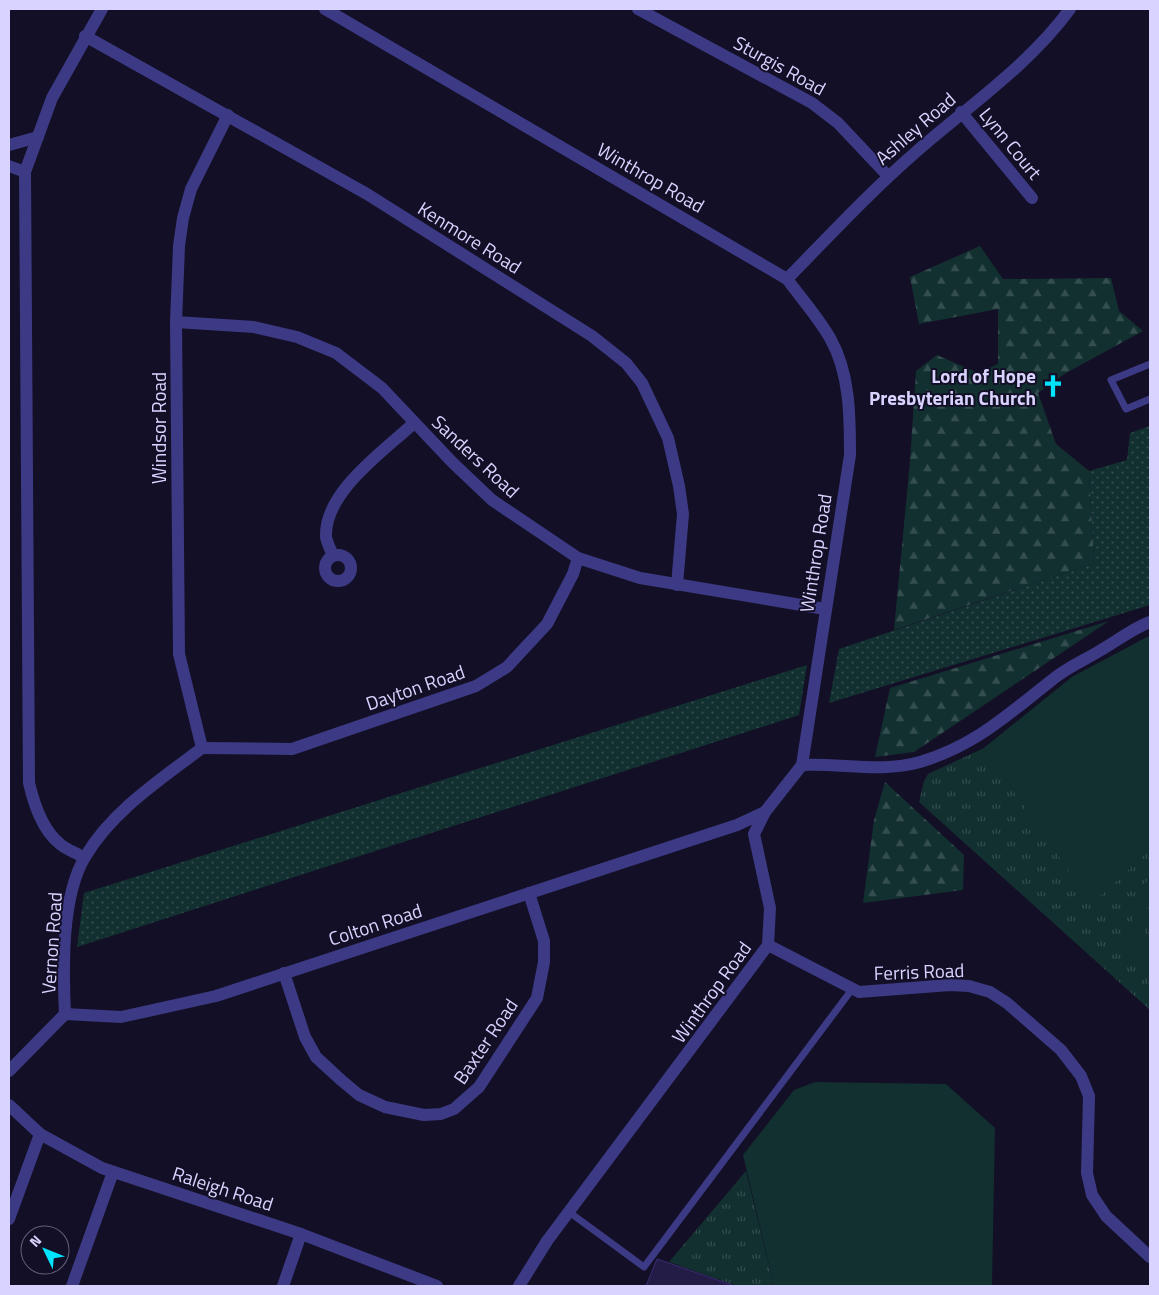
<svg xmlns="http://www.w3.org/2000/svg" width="1159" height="1295" font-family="'Titillium Web',sans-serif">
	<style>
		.grass { fill: url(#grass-dots) }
		.forest { fill: url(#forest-firs) }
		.park { fill: url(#park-tufts) }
		.pitch { fill: #12302f }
		.building { fill: #241b47; stroke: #3b2d73; filter: url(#shadow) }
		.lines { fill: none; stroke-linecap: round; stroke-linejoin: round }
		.service { stroke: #3d3a85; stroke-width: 7 }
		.minor { stroke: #3d3a85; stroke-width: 12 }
		.labels { text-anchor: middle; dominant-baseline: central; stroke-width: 4; stroke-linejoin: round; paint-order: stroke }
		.street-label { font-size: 19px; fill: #d9d4ff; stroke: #130f26 }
		.poi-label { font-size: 19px; font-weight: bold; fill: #d9d4ff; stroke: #130f26; text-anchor: end }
	</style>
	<defs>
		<pattern id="grass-dots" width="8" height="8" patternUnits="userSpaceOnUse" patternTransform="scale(1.25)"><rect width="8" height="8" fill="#12302f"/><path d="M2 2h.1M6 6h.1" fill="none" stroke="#344d4e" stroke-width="1.8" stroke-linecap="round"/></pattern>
		<pattern id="forest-firs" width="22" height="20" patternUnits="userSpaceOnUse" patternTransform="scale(1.25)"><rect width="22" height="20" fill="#12302f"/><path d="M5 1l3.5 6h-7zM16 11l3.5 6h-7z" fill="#344d4e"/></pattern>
		<pattern id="park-tufts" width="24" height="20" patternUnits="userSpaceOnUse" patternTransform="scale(1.25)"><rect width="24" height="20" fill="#12302f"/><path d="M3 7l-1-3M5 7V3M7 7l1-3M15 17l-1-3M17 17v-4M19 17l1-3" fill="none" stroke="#344d4e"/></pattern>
		<filter id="shadow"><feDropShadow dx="4" dy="4" stdDeviation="0" flood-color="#0009"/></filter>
	</defs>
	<rect width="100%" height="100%" fill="#130f26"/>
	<g class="grass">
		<polygon points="1150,426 1150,605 829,703 839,649 1094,563 1089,471 1127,460 1130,433"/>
		<polygon points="807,665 799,715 77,947 84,893"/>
	</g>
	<g class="forest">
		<polygon points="980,246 1003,279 1111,278 1119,311 1143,331 1066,373 1038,393 1056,444 1089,471 1094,563 894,630 910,461 916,371 937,355 978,373 998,364 998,309 919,324 910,277"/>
		<polygon points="1109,621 914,752 875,757 890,688"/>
		<polygon points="885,782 964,855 963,890 863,903 874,820"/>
	</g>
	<g class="park">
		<polygon points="1150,636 1150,1010 919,802 924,781 928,774 984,748 1072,677"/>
		<polygon points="746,1171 774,1286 737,1286 669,1262"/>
	</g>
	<g class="pitch">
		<polygon points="1147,637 1150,640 1150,850 1099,897 1087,897 984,748 1072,677"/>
		<path d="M1150 877V898L1145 912 1144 928 1150 950V975L1118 947 1127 937 1133 941C1130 916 1134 897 1150 877Z"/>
		<polygon points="815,1082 946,1084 995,1128 992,1286 774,1286 743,1155 794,1090"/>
	</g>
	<polygon class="building" points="657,1259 732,1285 732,1286 646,1286"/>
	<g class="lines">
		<g class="service">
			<polyline points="1150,364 1111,380 1126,409 1150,399"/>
			<polyline points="569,1212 644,1267 853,988"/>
		</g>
		<g class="minor">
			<path d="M325 9 787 279C801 298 818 317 830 338 850 373 850 416 850 455L802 765 765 812 754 834 770 908 768 945 547 1241 519 1286"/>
			<polyline points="638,9 812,103 838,123 888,176"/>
			<polyline points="85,36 367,194 592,336 626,363 642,383 668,438 679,486 683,514 677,585"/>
			<polyline points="961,112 1032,198"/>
			<polyline points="9,145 38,137"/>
			<polyline points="9,166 25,172"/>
			<path d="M787 279C830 235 871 191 917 151 970 105 1029 65 1070 9"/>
			<polyline points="176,322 254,327 297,337 336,353 382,388 452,462 492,500 578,558 640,578 825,609"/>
			<circle cx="338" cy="568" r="13"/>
			<path d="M333 556C331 550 327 543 326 537 324 492 384 451 414 423"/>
			<polyline points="202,748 179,654 176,322 179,246 183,218 191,189 228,115"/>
			<polyline points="202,748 292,749 476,686 507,667 547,624 573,574 578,558"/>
			<path d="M802 765C842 763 881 773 920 762 976 745 1007 715 1052 680 1066 668 1085 660 1101 650 1117 641 1133 628 1150 622"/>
			<path d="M84 858C77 853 67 850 60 844 42 830 34 804 29 783L25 172 52 98 102 9"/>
			<polyline points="768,945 859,992 950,985 969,986 990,992 1007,1003 1061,1050 1081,1076 1089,1096 1087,1173 1092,1195 1106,1216 1150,1257"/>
			<polyline points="284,973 305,1037 316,1057 341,1080 359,1095 385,1107 424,1115 441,1114 454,1109 479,1087 537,998 544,962 544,941 529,893"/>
			<path d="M65 1014C63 969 61 897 85 857 112 811 160 780 202 748"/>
			<polyline points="9,1071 65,1014 121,1017 216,996 737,825 765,812"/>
			<polyline points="9,1105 40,1134 102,1168 301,1234 437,1286"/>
			<polyline points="9,1219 40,1134"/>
			<polyline points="72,1286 113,1172"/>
			<polyline points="283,1286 301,1234"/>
		</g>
	</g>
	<defs>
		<symbol id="church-bare" viewBox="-9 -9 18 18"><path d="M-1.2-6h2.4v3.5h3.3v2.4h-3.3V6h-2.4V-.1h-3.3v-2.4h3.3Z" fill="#00e5ff" stroke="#130f26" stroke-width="2.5" paint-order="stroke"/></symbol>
	</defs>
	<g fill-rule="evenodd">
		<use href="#church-bare" x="1037" y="370" width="32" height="32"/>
	</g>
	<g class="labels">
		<g class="street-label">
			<text transform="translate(780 65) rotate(29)">Sturgis Road</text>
			<text transform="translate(915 128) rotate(-41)">Ashley Road</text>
			<text transform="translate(1011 143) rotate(51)">Lynn Court</text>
			<text transform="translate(651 177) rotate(30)">Winthrop Road</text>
			<text transform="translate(470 237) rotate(32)">Kenmore Road</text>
			<text transform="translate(158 428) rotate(-90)">Windsor Road</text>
			<text transform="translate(476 456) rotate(43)">Sanders Road</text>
			<text transform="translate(815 553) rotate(-81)">Winthrop Road</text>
			<text transform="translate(415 687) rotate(-19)">Dayton Road</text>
			<text transform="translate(375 924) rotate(-18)">Colton Road</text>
			<text transform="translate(51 943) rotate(-86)">Vernon Road</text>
			<text transform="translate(919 971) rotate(-2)">Ferris Road</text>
			<text transform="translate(711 992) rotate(-54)">Winthrop Road</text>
			<text transform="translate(485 1041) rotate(-56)">Baxter Road</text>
			<text transform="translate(223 1188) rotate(18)">Raleigh Road</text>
		</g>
		<g class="poi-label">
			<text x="1036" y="375">Lord of Hope<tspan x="1036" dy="22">Presbyterian Church</tspan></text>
		</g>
	</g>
	<rect width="1159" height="1295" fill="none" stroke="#d9d4ff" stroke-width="20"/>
	<g transform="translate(45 1250) rotate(313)"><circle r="24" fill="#130f26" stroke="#625e7d"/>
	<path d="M0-4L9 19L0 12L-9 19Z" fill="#00e5ff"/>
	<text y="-8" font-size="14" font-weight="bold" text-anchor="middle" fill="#d9d4ff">N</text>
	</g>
</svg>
